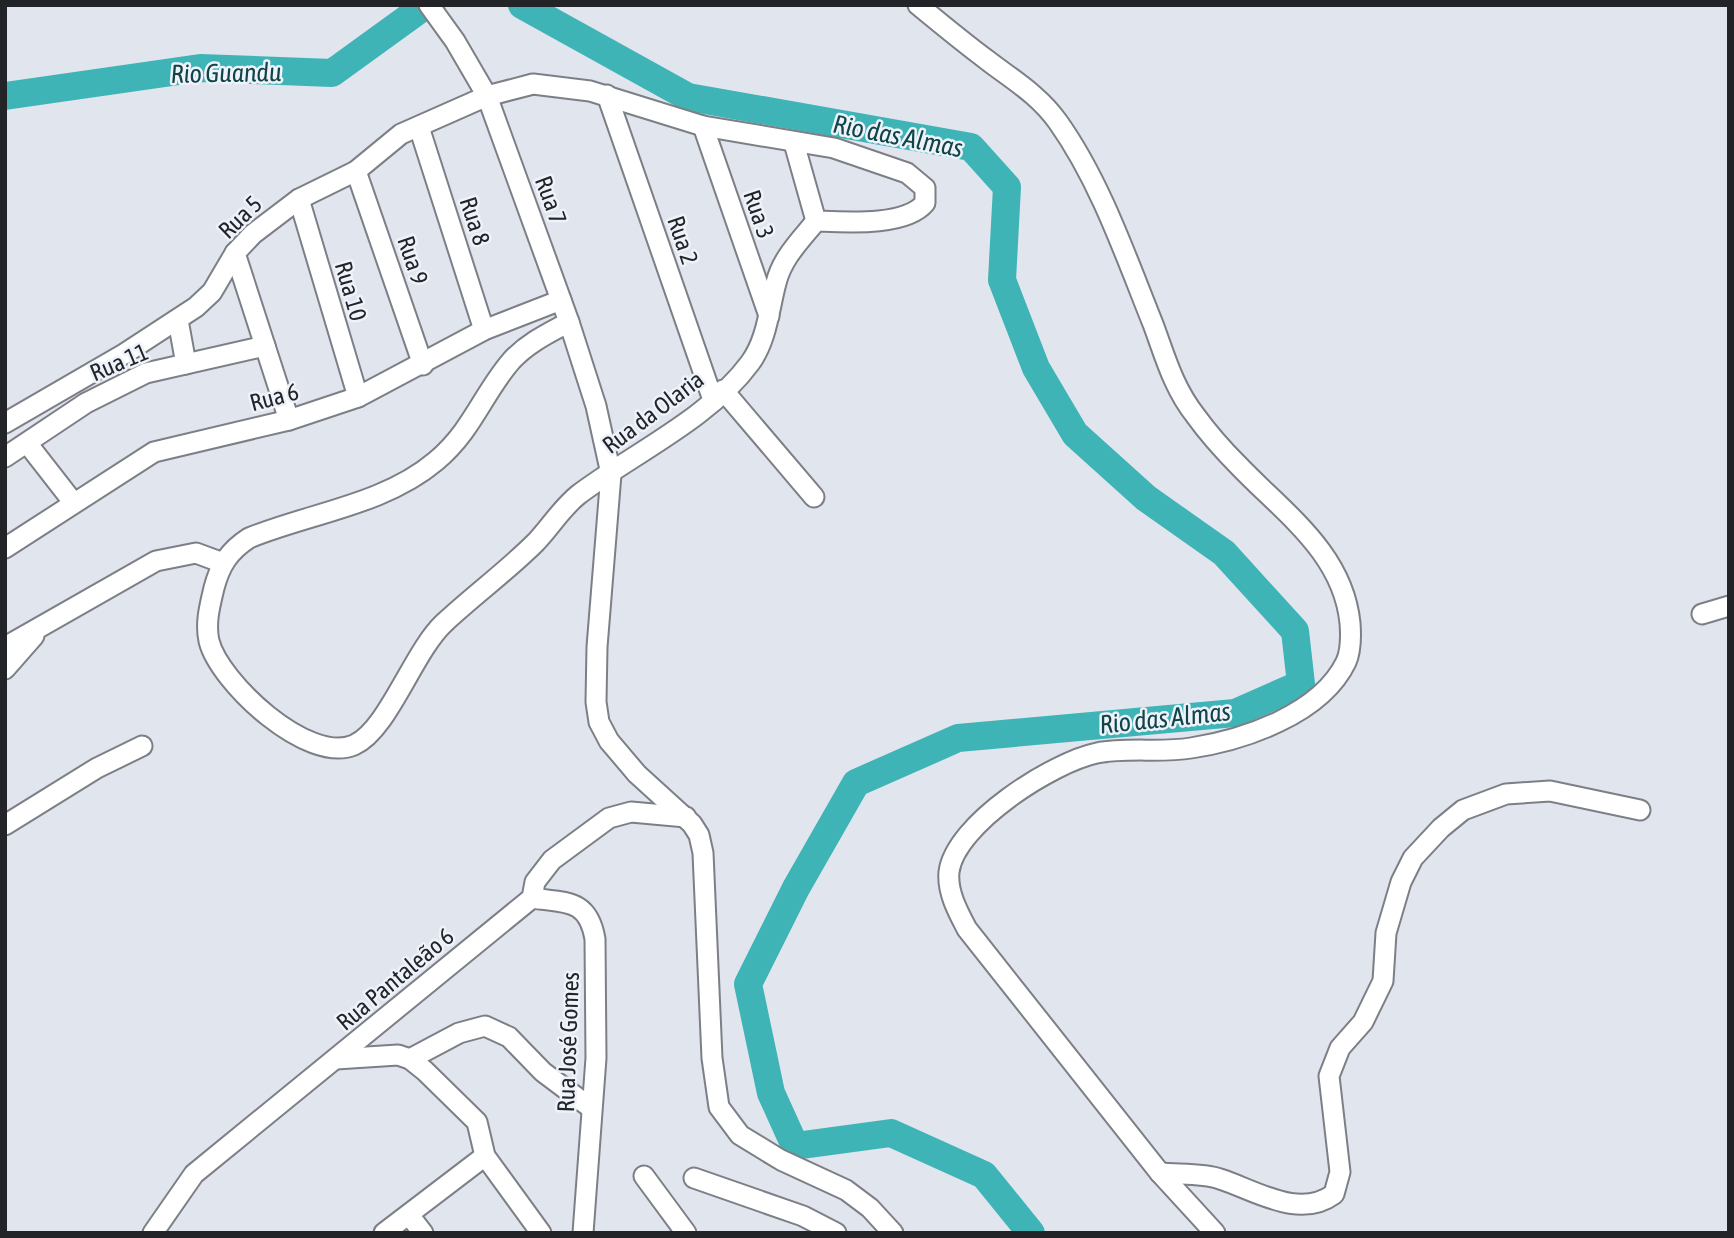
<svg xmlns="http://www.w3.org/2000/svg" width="1734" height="1238" font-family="'Asap Condensed',sans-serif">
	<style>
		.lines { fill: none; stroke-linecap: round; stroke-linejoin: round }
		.river { stroke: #3eb4b7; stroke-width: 28 }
		.minor-casing { stroke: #7c7f86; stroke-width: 23 }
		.minor { stroke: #fff; stroke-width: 19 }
		.labels { text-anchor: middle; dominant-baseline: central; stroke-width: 5; stroke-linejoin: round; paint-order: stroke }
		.street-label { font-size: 24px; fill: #232427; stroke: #eef2fa }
		.water-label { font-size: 26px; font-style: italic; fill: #104446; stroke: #eef2fa }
	</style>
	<rect width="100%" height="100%" fill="#e1e5ed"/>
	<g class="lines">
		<g class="river">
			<polyline points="522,5 688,97 971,147 1007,187 1002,280 1036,368 1075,434 1146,498 1224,553 1295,631 1301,684 1235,713 958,738 856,783 796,888 748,984 771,1093 795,1146 891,1133 984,1175 1031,1233"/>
			<polyline points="5,96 200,68 332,73 426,5"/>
		</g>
		<defs>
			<g id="minor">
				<polyline points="429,5 455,41 487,96 569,322 596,406 611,474 597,647 596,702 599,722 609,741 637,774 692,824 699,835 703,853 712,1058 719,1107 740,1135 781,1160 846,1190 870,1208 893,1233"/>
				<path d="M918 5C941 24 964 43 987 60 1013 80 1039 95 1058 122 1100 181 1126 257 1153 324 1165 356 1173 387 1195 415 1208 433 1224 451 1239 466 1284 513 1343 553 1350 623 1351 636 1351 651 1346 662 1321 714 1244 740 1191 748 1160 753 1128 747 1097 753 1053 762 955 824 949 872 947 892 958 912 967 929L1160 1173 1215 1233"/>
				<polyline points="607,95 713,400"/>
				<polyline points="703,126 769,316"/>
				<polyline points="419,127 484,330"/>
				<polyline points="794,143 816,221"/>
				<polyline points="356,171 423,365"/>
				<polyline points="299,199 358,397"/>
				<polyline points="235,253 289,420"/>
				<polyline points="178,320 186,364"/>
				<polyline points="723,390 814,497"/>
				<path d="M5 423 124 354 196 307 212 292 235 253 253 234 299 199 356 171 401 134 487 96 533 84 590 91 703 126 834 148 907 173 925 188V203C905 227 844 222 816 221 800 241 782 258 776 283 769 309 767 340 750 363 709 419 632 454 578 495 561 509 551 526 536 542 507 571 474 595 444 623 413 652 388 730 354 745 308 765 219 682 209 641 205 623 210 605 214 588 220 565 229 551 249 538 310 513 384 505 436 461 473 430 483 393 512 360 529 342 549 333 569 322"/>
				<polyline points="27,443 73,502"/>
				<polyline points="5,457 86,403 146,373 265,346"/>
				<polyline points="5,548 154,452 289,420 358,397 484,330 561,300"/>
				<polyline points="1702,614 1729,606"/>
				<polyline points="5,647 156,561 196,553 223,563"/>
				<polyline points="5,669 34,636"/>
				<polyline points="5,825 97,768 142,746"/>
				<path d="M532 898C565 903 588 898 595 939L596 1058 583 1233"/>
				<polyline points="336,1059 398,1055 410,1059 425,1071 477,1122 485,1156 541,1233"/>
				<polyline points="410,1059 459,1033 485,1026 509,1037 543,1072 591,1108"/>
				<path d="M1160 1173C1179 1175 1202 1173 1220 1179 1255 1190 1299 1220 1334 1194L1340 1172 1329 1076 1340 1048 1363 1022 1383 981 1386 933 1401 882 1413 858 1441 828 1463 810 1506 794 1550 791 1640 810"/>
				<polyline points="644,1176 686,1233"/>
				<polyline points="694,1178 803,1216 836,1233"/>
				<polyline points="409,1215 423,1233"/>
				<polyline points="153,1233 194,1174 532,898 535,882 552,860 609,818 631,812 686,817"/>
				<polyline points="384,1233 485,1156"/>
			</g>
		</defs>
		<use href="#minor" class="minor-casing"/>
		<use href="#minor" class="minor"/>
	</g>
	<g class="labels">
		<g class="street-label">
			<text transform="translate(551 200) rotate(70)">Rua 7</text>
			<text transform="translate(759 214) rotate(71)">Rua 3</text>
			<text transform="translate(240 217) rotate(-44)">Rua 5</text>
			<text transform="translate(475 221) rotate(72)">Rua 8</text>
			<text transform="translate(683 240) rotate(71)">Rua 2</text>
			<text transform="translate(413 260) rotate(71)">Rua 9</text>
			<text transform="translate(351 291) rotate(74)">Rua 10</text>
			<text transform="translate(119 362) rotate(-23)">Rua 11</text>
			<text transform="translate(274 397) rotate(-15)">Rua 6</text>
			<text transform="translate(653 412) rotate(-37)">Rua da Olaria</text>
			<text transform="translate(395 979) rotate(-40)">Rua Pantaleão 6</text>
			<text transform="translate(568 1042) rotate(-88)">Rua José Gomes</text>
		</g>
		<g class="water-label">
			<text transform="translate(226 73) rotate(-1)">Rio Guandu</text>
			<text transform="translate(898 136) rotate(11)">Rio das Almas</text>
			<text transform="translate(1165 718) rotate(-6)">Rio das Almas</text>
		</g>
	</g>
	<rect width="1734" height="1238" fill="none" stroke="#232427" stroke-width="14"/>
</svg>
